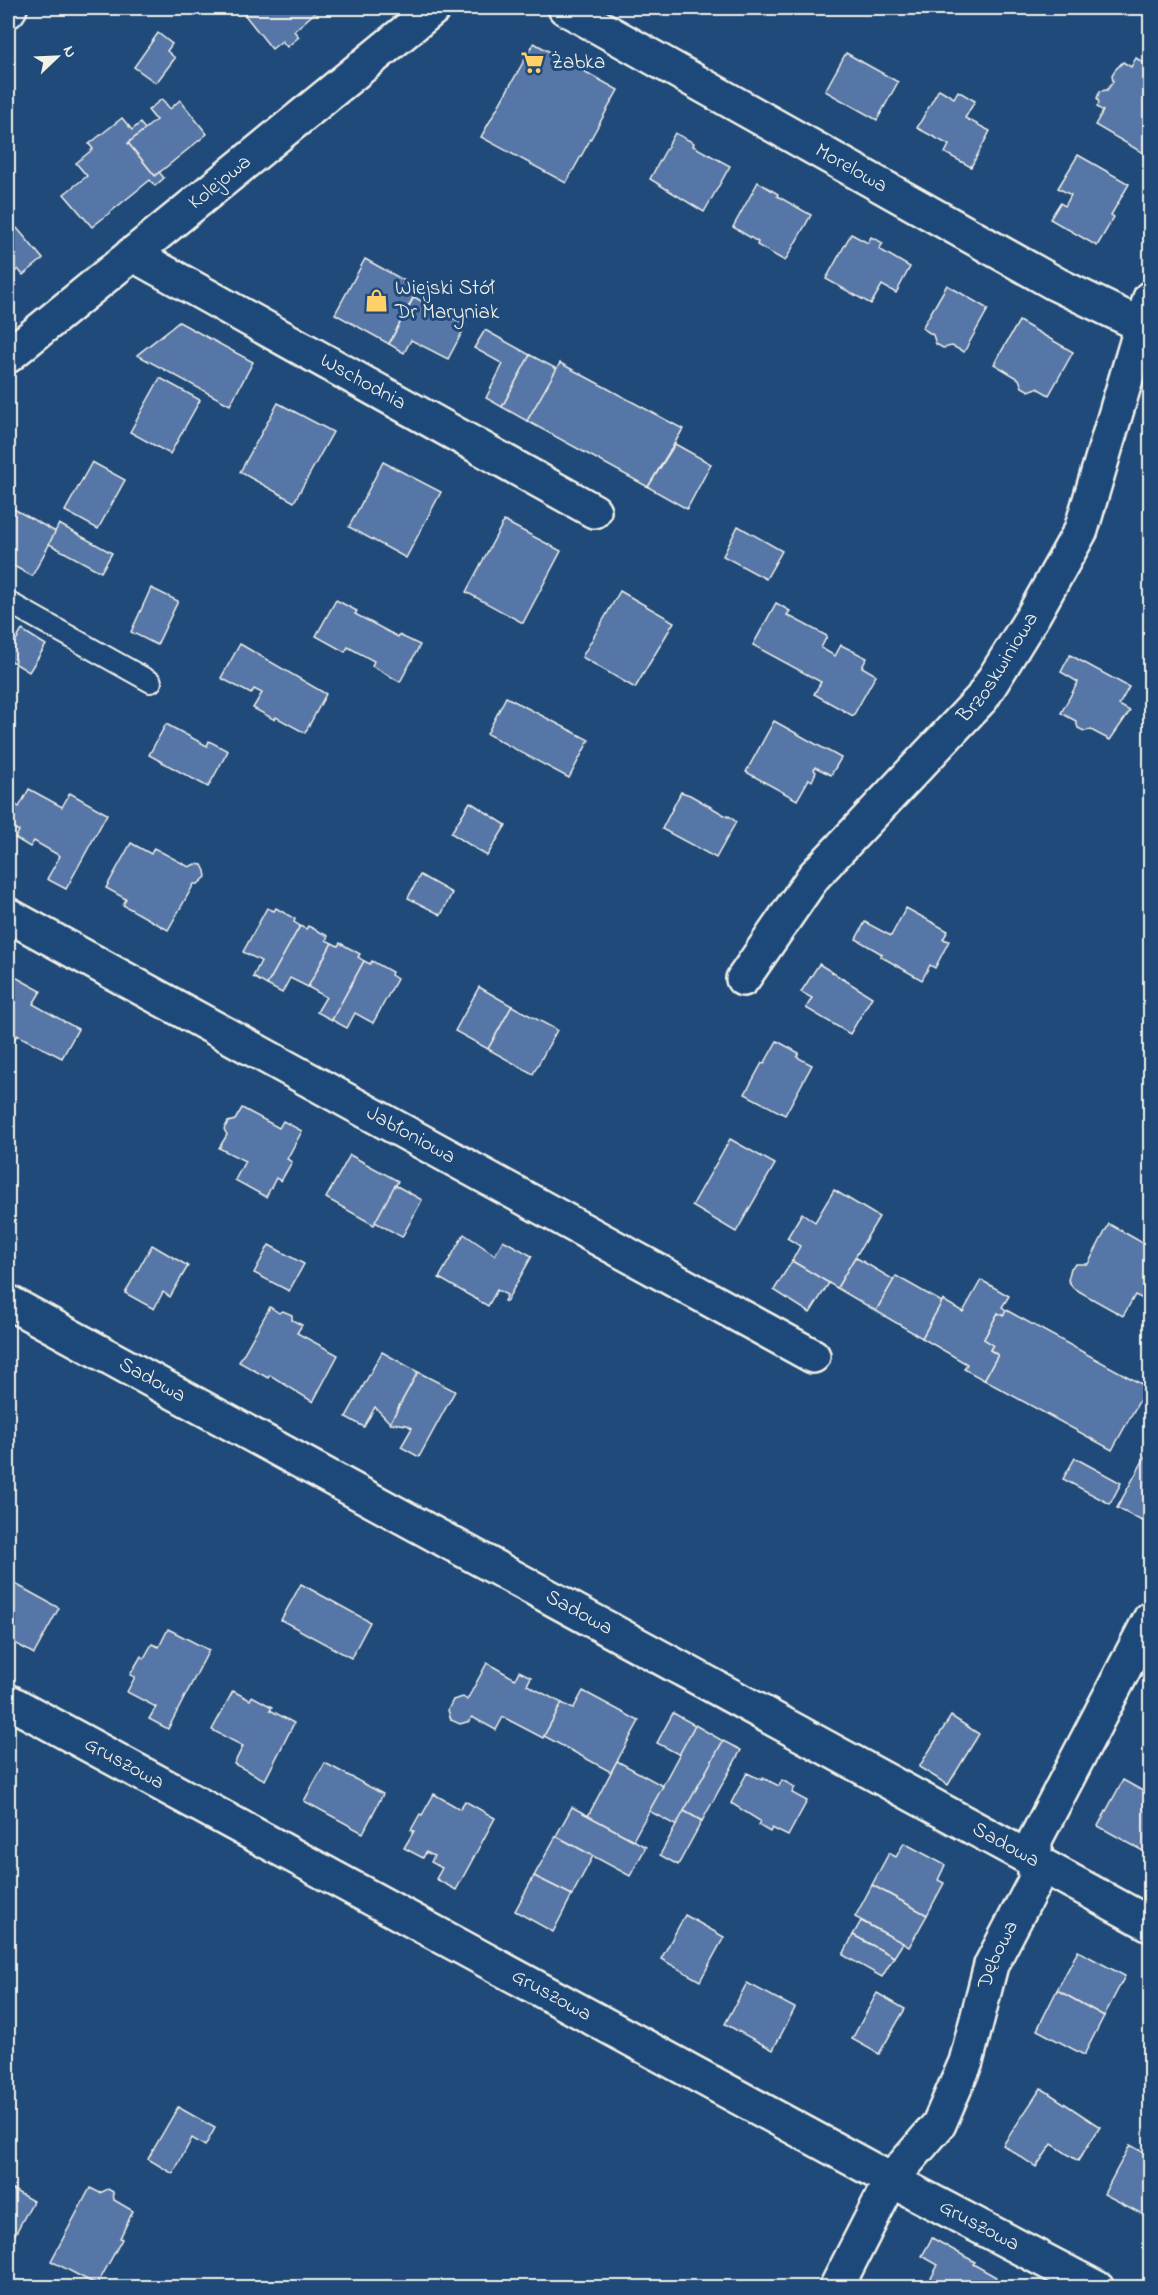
<svg xmlns="http://www.w3.org/2000/svg" width="1158" height="2295" font-family="'Indie Flower',sans-serif">
	<style>
		.building { fill: #5576a6; stroke: #f4f1e8; stroke-width: 1.5 }
		.lines { fill: none; stroke-linecap: round; stroke-linejoin: round }
		.lane-casing { stroke: #f4f1e8; stroke-width: 24 }
		.street-casing { stroke: #f4f1e8; stroke-width: 38 }
		.lane { stroke: #1f4a7a; stroke-width: 20 }
		.street { stroke: #1f4a7a; stroke-width: 33 }
		.labels { text-anchor: middle; dominant-baseline: central; stroke-width: 6; stroke-linejoin: round; paint-order: stroke }
		.poi-label { font-size: 21px; fill: #f4f1e8; stroke: #1f4a7a; text-anchor: start }
		.street-label { font-size: 21px; fill: #f4f1e8; stroke: #1f4a7a }
	</style>
	<rect width="100%" height="100%" fill="#1f4a7a"/>
	<filter id="ink" filterUnits="userSpaceOnUse"><feTurbulence type="fractalNoise" baseFrequency=".0167" numOctaves="2"/><feDisplacementMap in="SourceGraphic" scale="12" xChannelSelector="R" yChannelSelector="G"/><feConvolveMatrix kernelMatrix="1 2 1 2 8 2 1 2 1" color-interpolation-filters="sRGB"/></filter>
	<g filter="url(#ink)">
		<g class="building">
			<polygon points="252,8 316,8 318,10 294,31 299,37 287,47 282,41 272,49 244,14"/>
			<polygon points="158,33 172,44 167,51 175,58 156,83 134,67"/>
			<polygon points="534,43 618,90 566,183 481,137"/>
			<polygon points="846,53 898,82 877,120 825,91"/>
			<polygon points="1136,58 1150,67 1150,152 1148,156 1095,125 1103,111 1097,107 1099,103 1097,98 1100,91 1107,90 1113,82 1112,75 1115,70 1123,62 1131,67"/>
			<polygon points="939,89 954,98 958,91 975,101 965,118 990,131 971,167 945,153 949,145 917,128"/>
			<polygon points="162,99 170,109 180,100 207,134 155,176 128,143 156,120 148,110"/>
			<polygon points="122,118 132,130 140,123 145,129 128,143 155,176 159,172 164,178 155,186 150,180 92,227 64,194 87,176 76,163 93,149 89,144"/>
			<polygon points="675,133 694,143 693,146 730,166 704,212 650,179"/>
			<polygon points="1078,155 1129,184 1111,215 1114,217 1097,246 1050,219 1060,203 1065,206 1071,195 1058,188"/>
			<polygon points="758,182 778,194 777,196 811,215 785,261 757,245 758,242 733,227"/>
			<polygon points="8,216 15,230 17,228 43,259 23,275 18,269 8,278"/>
			<polygon points="851,234 868,243 871,237 883,243 879,249 910,267 896,293 882,285 871,304 826,279"/>
			<polygon points="365,259 418,288 389,344 335,314"/>
			<polygon points="947,285 988,309 964,352 952,346 943,348 936,344 933,335 922,328"/>
			<polygon points="414,297 466,325 448,359 411,340 404,353 389,344"/>
			<polygon points="1019,321 1073,352 1049,395 1037,388 1029,391 1022,387 1019,379 994,364"/>
			<polygon points="179,322 253,362 230,405 137,355"/>
			<polygon points="485,330 530,355 502,407 486,398 503,364 474,348"/>
			<polygon points="530,355 557,369 527,421 502,407"/>
			<polygon points="560,363 683,429 648,487 527,421"/>
			<polygon points="160,378 200,400 170,454 130,432"/>
			<polygon points="278,403 333,432 294,502 240,472"/>
			<polygon points="675,444 711,464 687,509 648,487"/>
			<polygon points="92,462 125,480 98,529 65,511"/>
			<polygon points="383,462 441,492 406,558 349,527"/>
			<polygon points="12,508 56,532 32,576 8,563 8,515"/>
			<polygon points="504,521 561,551 523,623 466,592"/>
			<polygon points="59,524 112,553 101,572 49,544"/>
			<polygon points="738,526 782,551 766,579 723,556"/>
			<polygon points="151,588 178,601 157,645 131,632"/>
			<polygon points="620,591 674,622 635,688 582,657"/>
			<polygon points="336,600 357,611 355,614 398,637 399,635 420,645 400,682 372,666 374,661 348,647 345,652 316,636"/>
			<polygon points="776,603 790,611 787,615 827,636 821,648 835,656 841,645 867,658 862,667 876,675 853,716 814,694 821,682 753,645"/>
			<polygon points="22,630 46,645 29,672 8,659 8,654"/>
			<polygon points="240,644 326,694 305,733 276,717 275,720 253,708 262,693 254,689 251,694 221,678"/>
			<polygon points="1070,655 1129,687 1119,705 1130,711 1110,740 1091,730 1084,731 1078,728 1076,721 1061,713 1078,682 1061,672"/>
			<polygon points="506,697 589,740 569,778 487,734"/>
			<polygon points="774,721 841,758 831,775 815,767 814,770 816,772 812,781 809,779 797,800 746,772"/>
			<polygon points="166,724 207,746 209,741 228,751 208,787 149,755"/>
			<polygon points="29,789 62,807 70,793 107,814 66,889 47,879 60,856 34,841 30,847 15,838 19,831 8,825 8,820 16,805 19,807"/>
			<polygon points="681,792 690,795 728,817 729,816 736,822 716,858 662,829"/>
			<polygon points="470,802 506,825 487,856 451,833"/>
			<polygon points="131,843 151,854 154,848 189,867 195,864 202,865 205,871 206,877 198,884 194,884 168,930 123,905 126,899 106,888"/>
			<polygon points="420,875 452,893 441,915 408,898"/>
			<polygon points="267,908 274,911 276,908 295,919 294,922 300,926 267,985 253,977 261,961 243,952"/>
			<polygon points="906,908 948,931 943,939 949,941 935,968 930,965 922,980 880,956 882,954 856,939 865,922 891,936"/>
			<polygon points="300,926 306,929 308,926 328,936 326,940 332,943 308,987 290,978 282,993 267,985"/>
			<polygon points="332,943 338,946 340,943 360,954 358,957 364,961 332,1020 317,1012 326,997 308,987"/>
			<polygon points="364,961 370,964 372,961 392,972 391,975 397,979 373,1023 355,1013 347,1028 332,1020"/>
			<polygon points="819,964 872,997 850,1034 806,1008 812,998 801,992"/>
			<polygon points="8,973 41,991 33,1004 78,1029 62,1058 17,1035 10,1046 8,1045"/>
			<polygon points="479,987 512,1006 488,1049 455,1031"/>
			<polygon points="512,1006 557,1030 533,1074 488,1049"/>
			<polygon points="777,1041 799,1053 797,1057 812,1065 785,1115 745,1094 762,1063 764,1064"/>
			<polygon points="242,1108 279,1128 283,1121 302,1131 287,1159 292,1162 281,1181 276,1178 266,1197 235,1180 245,1161 219,1148 227,1135 224,1129 228,1122 235,1120"/>
			<polygon points="730,1139 775,1164 736,1232 692,1206"/>
			<polygon points="350,1155 398,1181 374,1225 326,1198"/>
			<polygon points="395,1185 422,1200 402,1237 375,1222"/>
			<polygon points="834,1190 879,1217 837,1288 792,1261 800,1246 787,1238 802,1213 815,1222"/>
			<polygon points="1109,1224 1150,1247 1150,1266 1146,1273 1150,1275 1150,1290 1145,1300 1135,1295 1123,1316 1073,1288 1068,1280 1071,1268 1076,1264 1088,1264"/>
			<polygon points="464,1234 495,1255 503,1240 532,1256 506,1302 504,1301 507,1295 497,1290 488,1306 439,1278"/>
			<polygon points="152,1245 188,1266 170,1297 163,1292 154,1309 125,1293"/>
			<polygon points="269,1245 304,1264 289,1291 254,1273"/>
			<polygon points="855,1257 894,1280 876,1311 837,1288"/>
			<polygon points="792,1261 829,1283 810,1313 774,1290"/>
			<polygon points="896,1276 942,1302 922,1338 876,1311"/>
			<polygon points="981,1280 1009,1296 1002,1307 1006,1310 1003,1316 998,1313 984,1339 993,1345 990,1350 998,1355 984,1380 964,1369 967,1364 922,1338 943,1300 963,1312"/>
			<polygon points="270,1307 279,1313 283,1311 292,1315 292,1320 302,1325 297,1333 338,1355 313,1402 270,1375 268,1378 239,1362"/>
			<polygon points="1006,1310 1147,1387 1112,1450 984,1380 998,1355 990,1350 993,1345 984,1339 998,1313 1003,1316"/>
			<polygon points="382,1352 418,1372 390,1423 375,1407 364,1427 346,1417"/>
			<polygon points="418,1372 455,1391 419,1457 401,1447 412,1428 407,1425 390,1423"/>
			<polygon points="1150,1448 1150,1506 1142,1521 1117,1508"/>
			<polygon points="1075,1458 1121,1483 1110,1504 1063,1479"/>
			<polygon points="8,1580 59,1608 34,1654 8,1639"/>
			<polygon points="301,1584 370,1622 351,1658 281,1620"/>
			<polygon points="168,1629 209,1650 168,1729 149,1719 156,1707 127,1692 135,1677 130,1675 141,1656 144,1658 152,1644 159,1647"/>
			<polygon points="487,1663 515,1679 519,1671 531,1677 527,1685 562,1703 543,1738 503,1717 496,1730 472,1717 470,1721 460,1724 451,1720 448,1710 453,1700 463,1697 467,1700"/>
			<polygon points="233,1691 250,1700 252,1696 272,1707 270,1710 294,1723 265,1780 234,1764 243,1746 212,1730"/>
			<polygon points="583,1691 639,1721 611,1772 544,1736 562,1703 573,1709"/>
			<polygon points="673,1713 695,1725 680,1755 657,1743"/>
			<polygon points="951,1716 979,1734 948,1785 919,1767"/>
			<polygon points="695,1725 723,1741 677,1826 649,1811"/>
			<polygon points="723,1741 741,1750 702,1821 684,1811"/>
			<polygon points="617,1761 663,1786 633,1840 588,1816"/>
			<polygon points="325,1763 383,1794 363,1833 304,1801"/>
			<polygon points="747,1773 762,1780 763,1778 779,1786 782,1780 795,1787 792,1793 807,1801 788,1836 772,1828 770,1832 758,1825 760,1821 731,1803"/>
			<polygon points="1123,1780 1150,1795 1150,1855 1098,1826"/>
			<polygon points="434,1794 460,1809 465,1801 495,1818 456,1890 436,1879 442,1868 431,1862 434,1856 426,1852 423,1858 404,1848 414,1831 411,1830 420,1814 422,1815"/>
			<polygon points="572,1807 646,1847 630,1876 556,1836"/>
			<polygon points="684,1811 702,1821 678,1865 660,1855"/>
			<polygon points="556,1836 593,1856 572,1895 534,1876"/>
			<polygon points="904,1843 945,1865 938,1880 944,1883 927,1915 872,1885 889,1853 896,1857"/>
			<polygon points="534,1876 572,1895 553,1932 515,1911"/>
			<polygon points="872,1885 927,1915 909,1947 855,1917"/>
			<polygon points="685,1915 724,1937 700,1981 661,1959"/>
			<polygon points="861,1921 903,1943 894,1957 853,1935"/>
			<polygon points="853,1935 894,1957 882,1977 843,1955"/>
			<polygon points="1078,1951 1125,1976 1104,2016 1057,1990"/>
			<polygon points="747,1983 795,2008 773,2050 725,2024"/>
			<polygon points="1057,1990 1104,2016 1084,2055 1037,2030"/>
			<polygon points="877,1993 905,2009 879,2054 852,2039"/>
			<polygon points="1041,2088 1100,2127 1078,2161 1052,2144 1036,2167 1003,2145"/>
			<polygon points="178,2107 215,2128 205,2146 192,2138 173,2174 148,2159"/>
			<polygon points="1130,2145 1150,2156 1150,2203 1144,2215 1104,2194"/>
			<polygon points="8,2187 33,2201 12,2240 8,2237"/>
			<polygon points="90,2188 100,2193 108,2189 113,2192 114,2200 133,2211 120,2238 122,2239 97,2285 51,2261"/>
			<polygon points="932,2238 975,2262 973,2264 996,2277 990,2288 938,2288 929,2282 938,2265 922,2256"/>
		</g>
		<g class="lines">
			<defs>
				<polyline id="lane" points="8,602 151,682"/>
				<g id="street">
					<path id="s1" d="M565 8 1056 284 1141 325"/>
					<polyline points="8,11 10,8"/>
					<path id="s2" d="M132 254 594 511"/>
					<path id="s3" d="M8 356 434 8"/>
					<path id="s4" d="M8 915 813 1356"/>
					<path id="s5" d="M743 979 814 876 982 698 1034 614 1081 530 1150 298"/>
					<path id="s6" d="M8 1302 1150 1924"/>
					<path id="s7" d="M8 1701 891 2180 1097 2288"/>
					<path id="s8" d="M836 2288 891 2180 939 2124 966 2062 991 1965 1035 1881V1840L1150 1619"/>
				</g>
			</defs>
			<use href="#lane" class="lane-casing"/>
			<use href="#street" class="street-casing"/>
			<use href="#lane" class="lane"/>
			<use href="#street" class="street"/>
		</g>
	</g>
	<defs>
		<symbol id="supermarket-bare" viewBox="-9 -9 18 18"><path d="M-6-5.5h2.5l.6 2H6L4.5 2H-2.5L-4.4-4H-6ZM-1.5 3.2a1.3 1.3 0 1 0 .1 0ZM3 3.2a1.3 1.3 0 1 0 .1 0Z" fill="#ffd166" stroke="#1f4a7a" stroke-width="2.5" paint-order="stroke"/></symbol>
		<symbol id="shop-bare" viewBox="-9 -9 18 18"><path d="M-5-2.5h2.3a2.7 3.5 0 0 1 5.4 0H5L5.5 6h-11ZM-1.5-2.5h3a1.5 2.3 0 0 0-3 0Z" fill="#ffd166" stroke="#1f4a7a" stroke-width="2.5" paint-order="stroke"/></symbol>
	</defs>
	<g fill-rule="evenodd">
		<use href="#supermarket-bare" x="516" y="46" width="33" height="33"/>
		<use href="#shop-bare" x="360" y="284" width="33" height="33"/>
	</g>
	<g class="labels">
		<g class="poi-label">
			<text x="551" y="63">Żabka</text>
			<text x="395" y="289">Wiejski Stół<tspan x="395" dy="24">Dr Maryniak</tspan></text>
		</g>
		<g class="street-label">
			<text stroke="none"><textPath href="#s1" startOffset="328">Morelowa</textPath></text>
			<text stroke="none"><textPath href="#s3" startOffset="274">Kolejowa</textPath></text>
			<text stroke="none"><textPath href="#s2" startOffset="264">Wschodnia</textPath></text>
			<text stroke="none"><textPath href="#s5" startOffset="404">Brzoskwiniowa</textPath></text>
			<text stroke="none"><textPath href="#s4" startOffset="459">Jabłoniowa</textPath></text>
			<text stroke="none"><textPath href="#s6" startOffset="164">Sadowa</textPath></text>
			<text stroke="none"><textPath href="#s6" startOffset="650">Sadowa</textPath></text>
			<text stroke="none"><textPath href="#s7" startOffset="132">Gruszowa</textPath></text>
			<text stroke="none"><textPath href="#s6" startOffset="1136">Sadowa</textPath></text>
			<text stroke="none"><textPath href="#s8" startOffset="375">Dębowa</textPath></text>
			<text stroke="none"><textPath href="#s7" startOffset="618">Gruszowa</textPath></text>
			<text stroke="none"><textPath href="#s7" startOffset="1104">Gruszowa</textPath></text>
		</g>
	</g>
	<rect width="1158" height="2295" fill="none" stroke="#1f4a7a" stroke-width="30"/>
	<rect x="15" y="15" width="1128" height="2265" fill="none" stroke="#f4f1e8" stroke-width="2" filter="url(#ink)"/>
	<g transform="translate(57 57) rotate(67)" stroke="#1f4a7a" stroke-width="4.5" paint-order="stroke">
	<path d="M0-4.5L10 22L0 15L-10 22Z" fill="#f4f1e8"/>
	<text y="-9" font-size="16" font-weight="bold" text-anchor="middle" fill="#f4f1e8">N</text>
	</g>
</svg>
